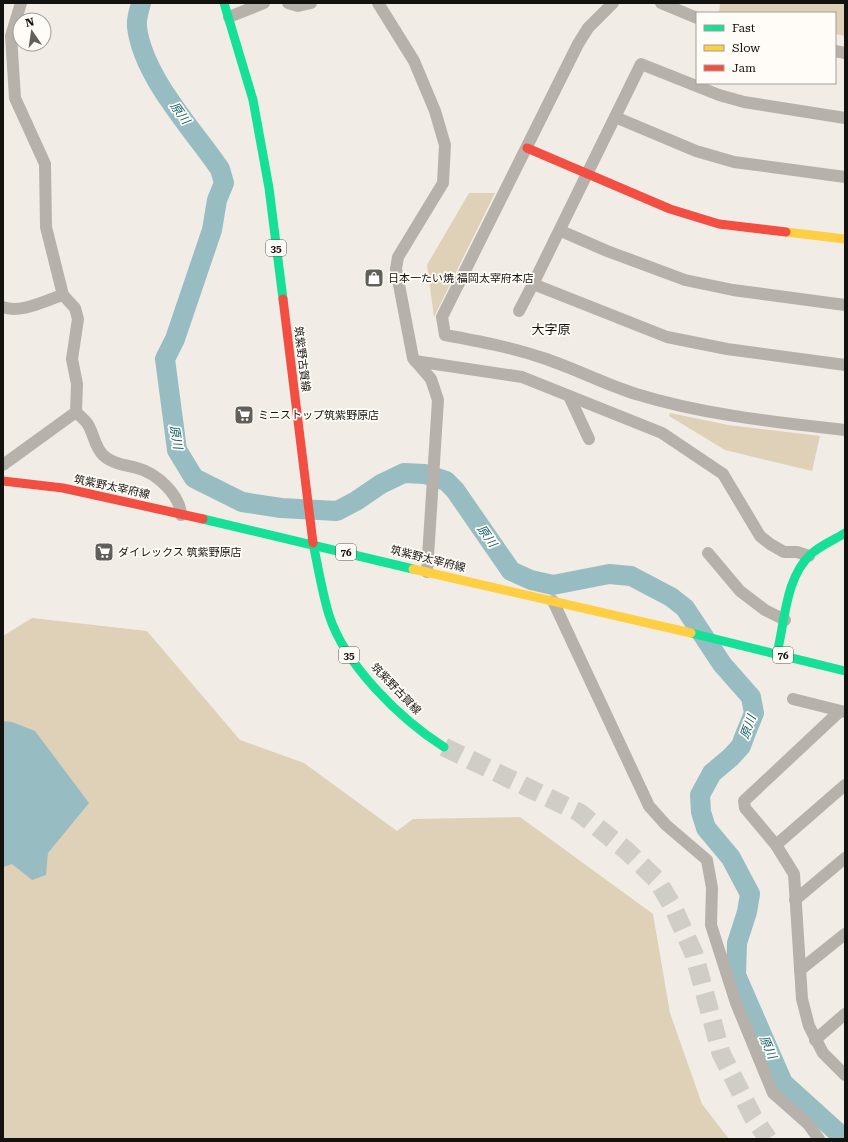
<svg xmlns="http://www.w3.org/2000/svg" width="848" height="1142" font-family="'Roboto Serif','Noto Sans JP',serif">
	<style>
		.green { fill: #ded1b8 }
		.water { fill: #97bdc2 }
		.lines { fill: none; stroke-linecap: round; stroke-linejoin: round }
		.river { stroke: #97bdc2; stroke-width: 20 }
		.primary-tunnel { stroke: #d0ccc6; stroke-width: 19; stroke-dasharray: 19 10; stroke-linecap: butt }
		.street { stroke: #b7b1ac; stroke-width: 12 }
		.fast { stroke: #16e098; stroke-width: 9 }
		.slow { stroke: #ffcf43; stroke-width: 9 }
		.jam { stroke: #f24e42; stroke-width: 9 }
		.labels { text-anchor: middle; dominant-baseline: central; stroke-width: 3.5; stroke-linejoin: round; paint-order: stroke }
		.shield { fill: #fffcf7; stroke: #5a5854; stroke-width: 1 }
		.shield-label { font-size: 10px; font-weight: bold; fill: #14120e }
		.poi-label { font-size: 11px; fill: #14120e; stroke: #fffcf7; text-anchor: start }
		.street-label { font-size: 11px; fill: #14120e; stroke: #fffcf7 }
		.water-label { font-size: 12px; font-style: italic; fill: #12616c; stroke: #fffcf7 }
		.quarter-label { font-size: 13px; fill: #14120e; stroke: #fffcf7 }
	</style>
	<rect width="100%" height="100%" fill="#f1ede6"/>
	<g class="green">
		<polygon points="720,3 845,3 845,36 835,34 835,13 719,13"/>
		<polygon points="469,193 495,193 434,317 427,265"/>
		<polygon points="670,413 728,425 820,436 812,471 725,450 669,416"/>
		<polygon points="32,618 147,631 240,740 304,763 397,831 413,819 520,817 653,914 670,1013 702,1104 729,1139 3,1139 3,636"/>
	</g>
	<polygon class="water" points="3,721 12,722 35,731 89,803 48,853 46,875 32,880 12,864 3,867"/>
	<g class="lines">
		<path class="river" d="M141 3C139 11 136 19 137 27 143 77 192 128 220 169L224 183 217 200 212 230 175 339 165 359 177 450 194 478 242 502 281 508 337 511 356 501 381 484 404 473 425 474 446 481 455 490 511 571 531 580 553 585 609 574 631 576 671 597 685 608 722 664 751 697 754 713 745 735 741 746 731 757 712 773 700 795 701 812 706 828 731 858 750 894 747 912 737 943 736 975 783 1083 845 1139"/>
		<polyline class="primary-tunnel" points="444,747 580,813 627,851 657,880 673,907 694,954 721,1053 753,1117 768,1139"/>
		<g class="street">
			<polyline points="288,3 298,6 311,3"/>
			<polyline points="378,3 414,61 435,111 445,145 443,183 398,257 396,269 413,358 431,379 438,400 427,572"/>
			<path d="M613 3 588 28 578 44 442 317 445 335C478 341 511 347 543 358 574 368 604 384 636 394 704 415 775 422 845 430"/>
			<polyline points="661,3 697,18"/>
			<polyline points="229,17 264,3"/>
			<polyline points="835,51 845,53"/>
			<polyline points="615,117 696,151 734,162 845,177"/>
			<polyline points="845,118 744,102 719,95 641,64 533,284 667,337 727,349 845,365"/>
			<polyline points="561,231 607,251 685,280 733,290 845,305"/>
			<path d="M3 307C20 314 46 300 63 295"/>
			<polyline points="519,311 533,284"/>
			<polyline points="415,361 522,377 662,433 723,474 760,536 770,544 784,552 797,552 809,556"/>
			<polyline points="569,396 589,439"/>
			<path d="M76 412C79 415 84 419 87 423 94 433 94 446 103 455 112 464 126 465 137 468 156 473 180 494 181 515"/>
			<polyline points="3,465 76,412 77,384 72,359 78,319 75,308 63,295 46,227 45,164 15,98 11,36 21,3"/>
			<polyline points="708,553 740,591 765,610 785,620"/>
			<polyline points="553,601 649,806 666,825 707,860 712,888 711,925 736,1003 773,1093 808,1124 819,1139"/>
			<polyline points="793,699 845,712"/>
			<polyline points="840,711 744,801 745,808 776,845 794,874 802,999 809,1026 823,1053 845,1075"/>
			<polyline points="776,845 845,785"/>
			<polyline points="795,900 845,858"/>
			<polyline points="800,970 845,934"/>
			<polyline points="815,1040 845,1014"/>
		</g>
		<g class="fast">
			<polyline points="224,3 253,100 269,188 283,299"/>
			<polyline points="203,519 413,569"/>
			<path d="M313 543C318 567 322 592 329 615 345 665 400 719 444 747"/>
			<polyline points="691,633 845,671"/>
			<path d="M777 653C785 622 785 578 811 554 821 545 834 540 845 533"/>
		</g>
		<g class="slow">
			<polyline points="786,232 845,239"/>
			<polyline points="413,569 691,633"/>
		</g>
		<g class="jam">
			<polyline points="527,148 670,209 719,224 786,232"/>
			<polyline points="283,299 313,543"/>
			<polyline points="3,481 63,488 203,519"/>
		</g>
	</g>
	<defs>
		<symbol id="shop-square" viewBox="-11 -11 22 22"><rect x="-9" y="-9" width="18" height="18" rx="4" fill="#615f5a" stroke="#fffcf7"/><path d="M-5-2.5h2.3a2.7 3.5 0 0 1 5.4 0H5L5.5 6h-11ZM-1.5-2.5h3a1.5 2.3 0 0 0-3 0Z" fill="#fff"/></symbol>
		<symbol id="supermarket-square" viewBox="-11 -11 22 22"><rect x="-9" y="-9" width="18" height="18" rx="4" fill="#615f5a" stroke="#fffcf7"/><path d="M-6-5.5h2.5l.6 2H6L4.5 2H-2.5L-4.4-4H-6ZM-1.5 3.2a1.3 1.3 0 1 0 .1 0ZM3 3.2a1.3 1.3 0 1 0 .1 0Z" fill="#fff"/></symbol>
	</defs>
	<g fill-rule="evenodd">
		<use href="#shop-square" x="363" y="267" width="22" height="22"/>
		<use href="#supermarket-square" x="233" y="404" width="22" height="22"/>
		<use href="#supermarket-square" x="93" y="541" width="22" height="22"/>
	</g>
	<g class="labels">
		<g class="shield">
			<rect x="266" y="240" width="20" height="16" rx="3"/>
			<rect x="336" y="544" width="20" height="16" rx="3"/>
			<rect x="339" y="647" width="20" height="16" rx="3"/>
			<rect x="773" y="647" width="20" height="16" rx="3"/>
		</g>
		<g class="shield-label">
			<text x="276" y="248">35</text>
			<text x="346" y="552">76</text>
			<text x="349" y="655">35</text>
			<text x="783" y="655">76</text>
		</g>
		<g class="poi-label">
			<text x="388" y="278">日本一たい焼 福岡太宰府本店</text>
			<text x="258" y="415">ミニストップ筑紫野原店</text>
			<text x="118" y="552">ダイレックス 筑紫野原店</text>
		</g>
		<g class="street-label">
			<text transform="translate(302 359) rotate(83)">筑紫野古賀線</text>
			<text transform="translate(112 487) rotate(12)">筑紫野太宰府線</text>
			<text transform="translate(428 559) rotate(14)">筑紫野太宰府線</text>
			<text transform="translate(396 689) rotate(46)">筑紫野古賀線</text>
		</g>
		<g class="water-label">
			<text transform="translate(180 113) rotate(54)">原川</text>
			<text transform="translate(176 437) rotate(80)">原川</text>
			<text transform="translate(487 536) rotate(55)">原川</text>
			<text transform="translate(748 727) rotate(-70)">原川</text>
			<text transform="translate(768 1047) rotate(66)">原川</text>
		</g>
		<g class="quarter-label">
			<text x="551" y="329">大字原</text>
		</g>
	</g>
	<rect width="848" height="1142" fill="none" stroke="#14120e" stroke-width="8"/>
	<rect x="696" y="12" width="140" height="72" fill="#fffcf7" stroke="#a19e9a"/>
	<rect x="704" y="25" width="20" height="6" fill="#16e098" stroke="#a19e9a"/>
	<text x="732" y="32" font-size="12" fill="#14120e">Fast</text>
	<rect x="704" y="45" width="20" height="6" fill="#ffcf43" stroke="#a19e9a"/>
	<text x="732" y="52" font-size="12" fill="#14120e">Slow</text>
	<rect x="704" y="65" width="20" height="6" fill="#f24e42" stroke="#a19e9a"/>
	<text x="732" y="72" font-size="12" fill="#14120e">Jam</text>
	<g transform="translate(32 32) rotate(347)"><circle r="19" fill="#fffcf7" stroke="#a19e9a"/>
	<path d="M0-3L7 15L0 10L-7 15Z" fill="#615f5a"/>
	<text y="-6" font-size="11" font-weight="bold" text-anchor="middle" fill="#14120e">N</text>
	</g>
</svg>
